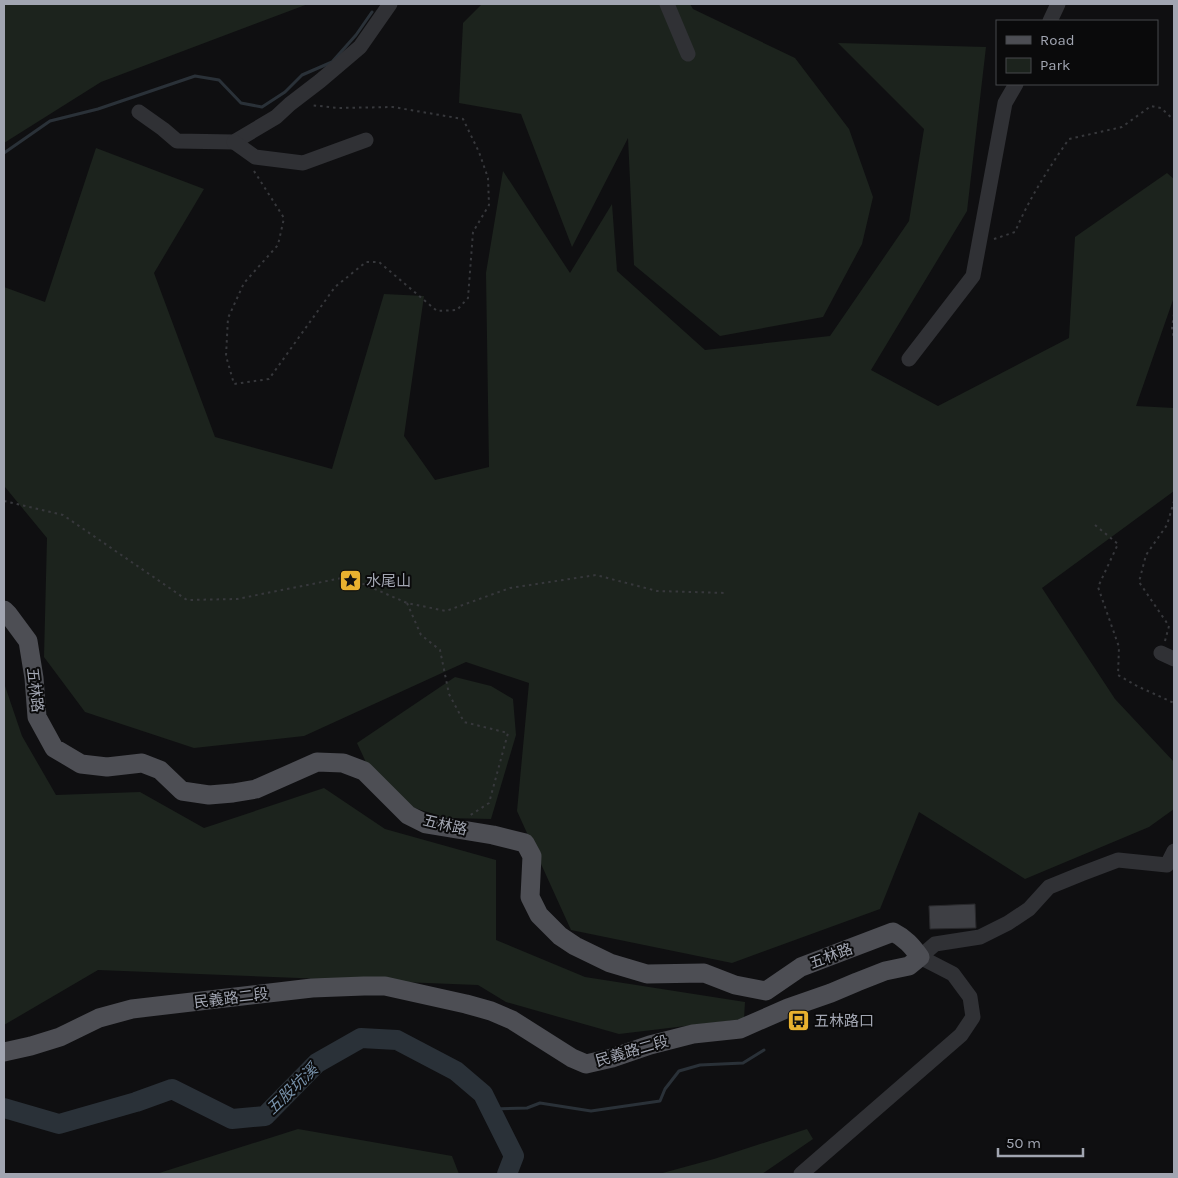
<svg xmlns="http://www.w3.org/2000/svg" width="1178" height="1178" font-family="Karla,'Noto Sans TC',sans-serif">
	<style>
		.green { fill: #1c231d }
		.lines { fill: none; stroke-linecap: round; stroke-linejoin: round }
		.stream { stroke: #2a3138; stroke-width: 3 }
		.river { stroke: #2a3138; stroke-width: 20 }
		.building { fill: #3e3f44; stroke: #29292c }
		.path { stroke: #37383c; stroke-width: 2; stroke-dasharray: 2.5 4; stroke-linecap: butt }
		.minor { stroke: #303135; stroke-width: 15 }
		.major { stroke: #4d4e54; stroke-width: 19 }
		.labels { text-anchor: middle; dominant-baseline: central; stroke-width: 4; stroke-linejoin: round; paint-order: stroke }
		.poi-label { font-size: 15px; fill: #a1a5b1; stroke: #0a0a0b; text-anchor: start }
		.street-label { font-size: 15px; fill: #a1a5b1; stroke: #0a0a0b }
		.water-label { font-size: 16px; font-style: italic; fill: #7892ab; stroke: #0a0a0b }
	</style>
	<rect width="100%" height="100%" fill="#0f0f11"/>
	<g class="green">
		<polygon points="4,4 308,4 101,82 4,143"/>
		<polygon points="482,4 690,4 693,9 795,58 849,129 873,197 862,244 823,317 720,336 634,265 628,138 572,247 521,114 459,103 463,23"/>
		<polygon points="838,43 986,47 967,211 871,370 938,406 1069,338 1075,237 1167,173 1174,179 1174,297 1136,406 1174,408 1174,491 1042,588 1115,699 1174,762 1174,809 1149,827 1025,879 919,812 880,909 732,963 571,930 517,811 529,683 466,662 304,736 194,748 85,712 44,657 47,538 5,487 4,488 4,287 45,302 96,148 204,189 154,273 215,437 332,469 384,294 424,296 404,436 435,480 489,467 486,273 503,171 570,273 612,204 617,271 705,350 830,336 909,221 924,129"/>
		<polygon points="455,677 491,686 513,699 516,735 491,819 446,818 396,802 371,773 357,743"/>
		<polygon points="4,683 22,736 56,795 140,792 204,828 324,788 385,829 496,860 496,940 585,977 745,1002 744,1019 619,1034 506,1002 478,985 98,970 4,1025"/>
		<polygon points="298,1129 452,1156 459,1174 156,1174"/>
		<polygon points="807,1129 813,1139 762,1174 659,1174 714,1159"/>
	</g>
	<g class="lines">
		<g class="stream">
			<polyline points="4,153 50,121 98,109 195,76 219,80 241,103 262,107 285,92 302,75 332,62 356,35 372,12"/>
			<polyline points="491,1109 527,1108 540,1103 591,1111 660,1101 665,1089 679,1071 700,1065 743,1063 764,1050"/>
		</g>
		<polyline class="river" points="4,1108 59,1124 136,1102 172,1089 232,1119 265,1116 317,1063 361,1038 397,1040 456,1071 483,1094 514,1156 507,1174"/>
	</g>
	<polygon class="building" points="975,904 976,928 930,929 929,906"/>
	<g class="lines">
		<g class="path">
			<polyline points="254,171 284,218 278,245 244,283 228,318 226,356 234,384 269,379 335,287 366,262 379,262 437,311 457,310 468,298 473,232 489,205 488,178 479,152 463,119 393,107 338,108 310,105"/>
			<path d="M994 239 1015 232C1029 199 1048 169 1069 139L1122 127 1151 106 1161 108 1174 120"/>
			<polyline points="1174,314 1172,328 1174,338"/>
			<polyline points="4,501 63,515 187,600 237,599 347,577 407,603 446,611 510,588 596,575 657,591 726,593"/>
			<polyline points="1095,525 1118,544 1098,587 1119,647 1118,675 1137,686 1174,703"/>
			<polyline points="407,603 421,635 440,650 449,694 464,722 508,733 489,803 469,816"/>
			<polyline points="1165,641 1169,626 1139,582 1146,555 1167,525 1174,501"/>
		</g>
		<g class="minor">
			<polyline points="667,4 688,54"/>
			<polyline points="1050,21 1058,4"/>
			<polyline points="139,112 163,129 177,141 234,142 276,117 290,104 320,81 360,47 390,4"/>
			<polyline points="234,142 255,157 303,163 366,140"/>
			<polyline points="909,359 973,276 1005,103 1016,84"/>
			<polyline points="1161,653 1174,659"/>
			<polyline points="801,1174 961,1035 973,1017 970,997 953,974 920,957 935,944 980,937 1008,923 1029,909 1049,887 1081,874 1118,860 1167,865 1174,851"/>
		</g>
		<path class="major" d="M4 610 8 614 28 641 34 678 37 717 54 748 81 764 107 767 142 763 160 770 182 791 209 795 233 793 256 789 317 762 343 763 364 771 408 815 426 824 493 835 525 843 532 856 530 897 539 915 560 936 575 946 610 963 647 974 704 973 735 985 766 991 801 967 893 932C905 938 912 946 920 957L909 966 885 971 857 982 831 993 788 1008 740 1029 693 1034 650 1045 612 1058 586 1064 572 1058 512 1020 491 1011 466 1004 385 986H364L312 988 132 1009 99 1018 60 1037 31 1046 4 1052"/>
	</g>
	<defs>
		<symbol id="sight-square" viewBox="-11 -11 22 22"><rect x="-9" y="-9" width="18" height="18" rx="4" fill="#e8b12f" stroke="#0a0a0b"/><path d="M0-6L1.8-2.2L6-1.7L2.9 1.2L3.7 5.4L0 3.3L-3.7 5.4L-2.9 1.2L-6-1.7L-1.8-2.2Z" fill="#111"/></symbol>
		<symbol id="bus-square" viewBox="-11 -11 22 22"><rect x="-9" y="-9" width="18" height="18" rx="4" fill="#e8b12f" stroke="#0a0a0b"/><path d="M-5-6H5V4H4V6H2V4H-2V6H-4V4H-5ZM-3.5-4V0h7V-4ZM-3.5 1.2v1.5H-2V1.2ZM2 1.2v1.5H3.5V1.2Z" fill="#111"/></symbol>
	</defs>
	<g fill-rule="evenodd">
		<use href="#sight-square" x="338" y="568" width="25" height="25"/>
		<use href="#bus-square" x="786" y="1008" width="25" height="25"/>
	</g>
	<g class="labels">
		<g class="poi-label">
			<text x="366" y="581">水尾山</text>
			<text x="814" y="1021">五林路口</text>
		</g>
		<g class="street-label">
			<text transform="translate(35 690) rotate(83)">五林路</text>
			<text transform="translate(445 825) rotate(13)">五林路</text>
			<text transform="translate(831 956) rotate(-21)">五林路</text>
			<text transform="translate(231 998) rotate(-7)">民義路二段</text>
			<text transform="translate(632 1051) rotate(-16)">民義路二段</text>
		</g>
		<g class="water-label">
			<text transform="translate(292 1089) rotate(-44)">五股坑溪</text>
		</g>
	</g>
	<rect width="1178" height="1178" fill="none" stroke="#a1a5b1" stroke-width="10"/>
	<rect x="996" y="20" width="162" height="65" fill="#0a0a0b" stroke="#46484d"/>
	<rect x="1006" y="36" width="25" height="8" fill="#4d4e54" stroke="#46484d"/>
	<text x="1040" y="45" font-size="15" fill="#a1a5b1">Road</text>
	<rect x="1006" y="58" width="25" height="15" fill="#1c231d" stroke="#46484d"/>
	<text x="1040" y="70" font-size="15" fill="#a1a5b1">Park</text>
	<path d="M998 1148v8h85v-8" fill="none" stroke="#a1a5b1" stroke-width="2.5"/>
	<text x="1006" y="1148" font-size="15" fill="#a1a5b1" stroke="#0a0a0b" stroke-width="4" paint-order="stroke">50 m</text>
</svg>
